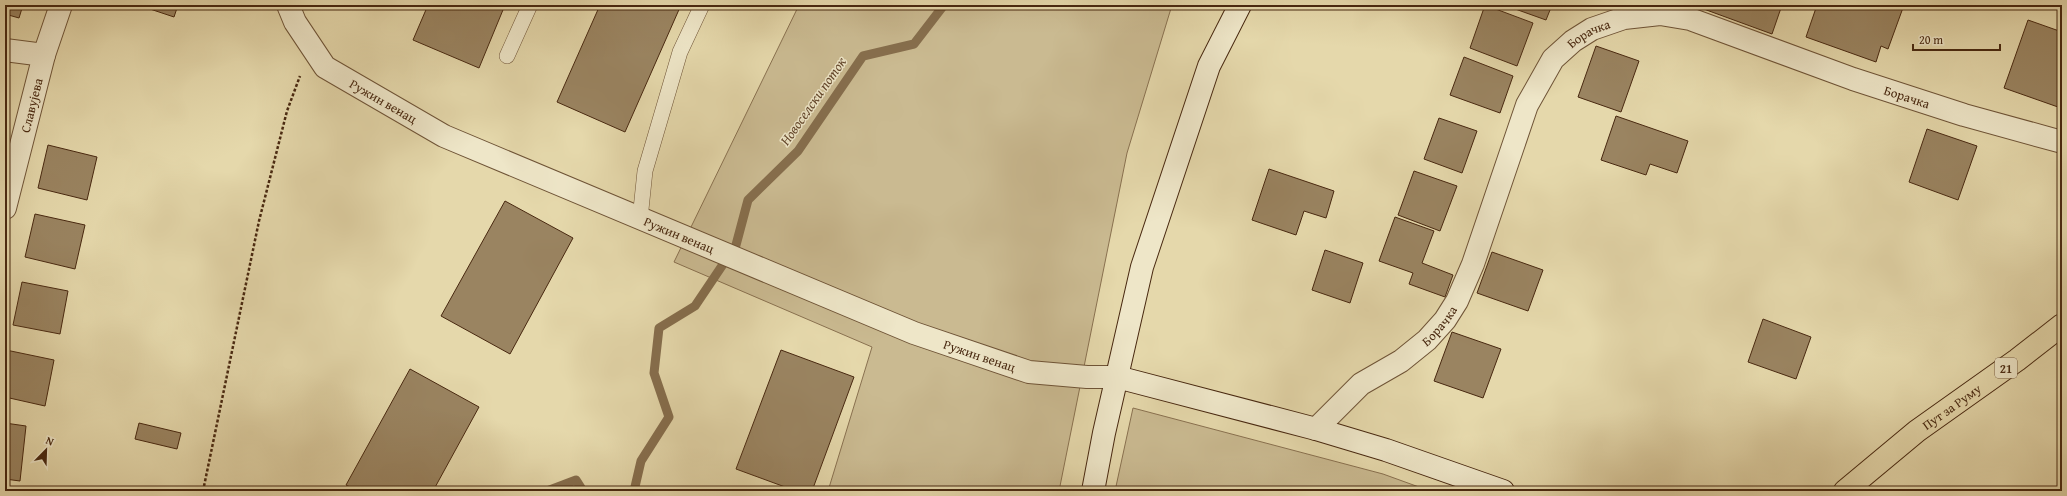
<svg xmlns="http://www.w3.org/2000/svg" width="2067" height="496" font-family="'Gentium Book Plus',serif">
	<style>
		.green { fill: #caba91; stroke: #897150 }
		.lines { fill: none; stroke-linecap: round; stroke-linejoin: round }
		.stream { stroke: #866e4d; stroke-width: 9 }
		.building { fill: #9a8461; stroke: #482810 }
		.lane-casing { stroke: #6f5437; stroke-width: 16 }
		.street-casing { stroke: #6f5437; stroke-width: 24 }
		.secondary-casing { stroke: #482810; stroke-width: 24 }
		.primary-casing { stroke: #482810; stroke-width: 24 }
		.path { stroke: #482810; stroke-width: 2.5; stroke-dasharray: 3 2; stroke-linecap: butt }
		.lane { stroke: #eee6c8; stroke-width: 15 }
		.street { stroke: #eee6c8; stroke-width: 22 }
		.secondary { stroke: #eee6c8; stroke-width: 22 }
		.primary { stroke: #e5d8ab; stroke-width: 22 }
		.labels { text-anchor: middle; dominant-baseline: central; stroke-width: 3; stroke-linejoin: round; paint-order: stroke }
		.shield { fill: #eee6c8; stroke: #7a6147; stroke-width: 1 }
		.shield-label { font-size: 12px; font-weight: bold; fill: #482810 }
		.street-label { font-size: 13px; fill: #482810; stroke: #eee6c8 }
		.water-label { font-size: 14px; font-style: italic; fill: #62452a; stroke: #eee6c8 }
	</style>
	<rect width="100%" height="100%" fill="#e5d8ab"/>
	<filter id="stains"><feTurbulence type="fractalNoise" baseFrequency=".005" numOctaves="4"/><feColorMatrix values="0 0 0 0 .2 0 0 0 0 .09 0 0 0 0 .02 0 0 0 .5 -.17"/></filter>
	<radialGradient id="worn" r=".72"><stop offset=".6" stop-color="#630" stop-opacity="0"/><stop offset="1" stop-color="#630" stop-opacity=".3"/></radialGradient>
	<g class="green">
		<polygon points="799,5 1172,5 1127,153 1059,491 828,491 872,347 674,262"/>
		<polygon points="1133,408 1383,474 1430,491 1115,491"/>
	</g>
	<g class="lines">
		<g class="stream">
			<polyline points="547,491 576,480 583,491"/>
			<polyline points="634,491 641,461 669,417 654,373 659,328 695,306 736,245 748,200 798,151 863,56 914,44 944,5"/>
		</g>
	</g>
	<g class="building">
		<polygon points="5,5 23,5 19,18 5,14"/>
		<polygon points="138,5 178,5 174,17"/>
		<polygon points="428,5 505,5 479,68 413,40"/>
		<polygon points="600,5 681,5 625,132 557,102"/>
		<polygon points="1485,5 1533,23 1517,66 1470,48"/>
		<polygon points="1504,5 1552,5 1546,20"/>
		<polygon points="1702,5 1782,5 1772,34 1701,8"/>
		<polygon points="1817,5 1904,5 1888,49 1881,46 1876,62 1806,37"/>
		<polygon points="2028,20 2062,32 2062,95 2058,107 2004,88"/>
		<polygon points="1596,46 1639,61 1621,112 1578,97"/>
		<polygon points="1464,57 1513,76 1500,113 1450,95"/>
		<polygon points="1616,116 1688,141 1677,173 1650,164 1646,175 1601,160"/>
		<polygon points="1439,118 1477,131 1462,173 1424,159"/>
		<polygon points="1927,129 1977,146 1958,200 1909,182"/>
		<polygon points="48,145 97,157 87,200 38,188"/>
		<polygon points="1269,169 1334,191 1326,218 1304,211 1296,235 1252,220"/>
		<polygon points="1414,171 1457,186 1440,231 1398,215"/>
		<polygon points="505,201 573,238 510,354 441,316"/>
		<polygon points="35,214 85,225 75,269 25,257"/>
		<polygon points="1395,217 1434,231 1422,263 1453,275 1445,297 1409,284 1413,273 1379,261"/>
		<polygon points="1325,250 1363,263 1350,303 1312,290"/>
		<polygon points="1492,252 1543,270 1528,311 1477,293"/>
		<polygon points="22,282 68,291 60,334 13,325"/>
		<polygon points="1763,319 1811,337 1796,379 1748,362"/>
		<polygon points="1452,332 1501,349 1483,398 1434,381"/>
		<polygon points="6,350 54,360 45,406 5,397"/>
		<polygon points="781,350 854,377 812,491 796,491 736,469"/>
		<polygon points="410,369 479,407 433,491 358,491 346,485"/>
		<polygon points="5,423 26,426 20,481 5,479"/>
		<polygon points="139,423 181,433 177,449 135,439"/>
	</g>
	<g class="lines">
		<defs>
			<g id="lane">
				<polyline points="507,56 530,5"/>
				<polyline points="640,219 645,171 680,52 702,5"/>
			</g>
			<g id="street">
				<path id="s1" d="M288 5 295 22 325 67 444 136 914 333 1029 372 1087 377H1117"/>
				<polyline points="5,50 44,55"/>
				<path id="s2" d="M5 208 44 55 61 5"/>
				<path id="s3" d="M1316 429 1361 384 1401 361 1427 340 1445 320 1457 301 1473 264 1527 105 1553 59 1573 41 1592 29 1624 18 1660 14 1690 19 1853 79 1964 115 2062 142"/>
			</g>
			<g id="secondary">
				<polyline points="1117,377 1316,429 1386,450 1503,491"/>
				<polyline points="1093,491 1104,433 1142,267 1209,66 1240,5"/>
			</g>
			<g id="primary">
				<path id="s4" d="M1845 491 1917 431 2017 360 2062 325"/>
			</g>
		</defs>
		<use href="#lane" class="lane-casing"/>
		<use href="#street" class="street-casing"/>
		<use href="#secondary" class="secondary-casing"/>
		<use href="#primary" class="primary-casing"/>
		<polyline class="path" points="203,491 259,221 287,111 300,76"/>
		<use href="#lane" class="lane"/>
		<use href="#street" class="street"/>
		<use href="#secondary" class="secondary"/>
		<use href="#primary" class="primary"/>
	</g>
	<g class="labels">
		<rect class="shield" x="1995" y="358" width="22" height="20" rx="3"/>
		<g class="shield-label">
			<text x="2006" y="368">21</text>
		</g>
		<g class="street-label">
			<text stroke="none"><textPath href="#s3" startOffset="498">Борачка</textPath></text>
			<text stroke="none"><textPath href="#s3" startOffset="834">Борачка</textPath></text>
			<text stroke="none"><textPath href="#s1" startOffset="140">Ружин венац</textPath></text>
			<text stroke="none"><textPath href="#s2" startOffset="106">Славујева</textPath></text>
			<text stroke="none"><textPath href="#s1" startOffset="465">Ружин венац</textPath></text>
			<text stroke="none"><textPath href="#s3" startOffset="162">Борачка</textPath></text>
			<text stroke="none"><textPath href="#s1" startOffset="789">Ружин венац</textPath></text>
			<text stroke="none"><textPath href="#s4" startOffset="136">Пут за Руму</textPath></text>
		</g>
		<g class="water-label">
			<text transform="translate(813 101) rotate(-55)">Новоселски поток</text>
		</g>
	</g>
	<rect width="2067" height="496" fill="none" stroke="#e5d8ab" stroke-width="20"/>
	<rect x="6" y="6" width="2055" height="484" fill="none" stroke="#482810" stroke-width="2"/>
	<rect x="10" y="10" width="2047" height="476" fill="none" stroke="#482810"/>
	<g transform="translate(46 450) rotate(23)" stroke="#eee6c8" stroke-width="3" paint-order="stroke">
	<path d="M0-3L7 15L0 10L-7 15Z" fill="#482810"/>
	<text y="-6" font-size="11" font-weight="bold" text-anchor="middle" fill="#482810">N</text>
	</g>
	<path d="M1913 44v6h87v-6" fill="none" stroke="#482810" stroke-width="2"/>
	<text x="1919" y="44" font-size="12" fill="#482810" stroke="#eee6c8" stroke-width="3" paint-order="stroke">20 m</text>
	<rect width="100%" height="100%" filter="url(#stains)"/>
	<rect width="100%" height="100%" fill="url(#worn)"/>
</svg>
